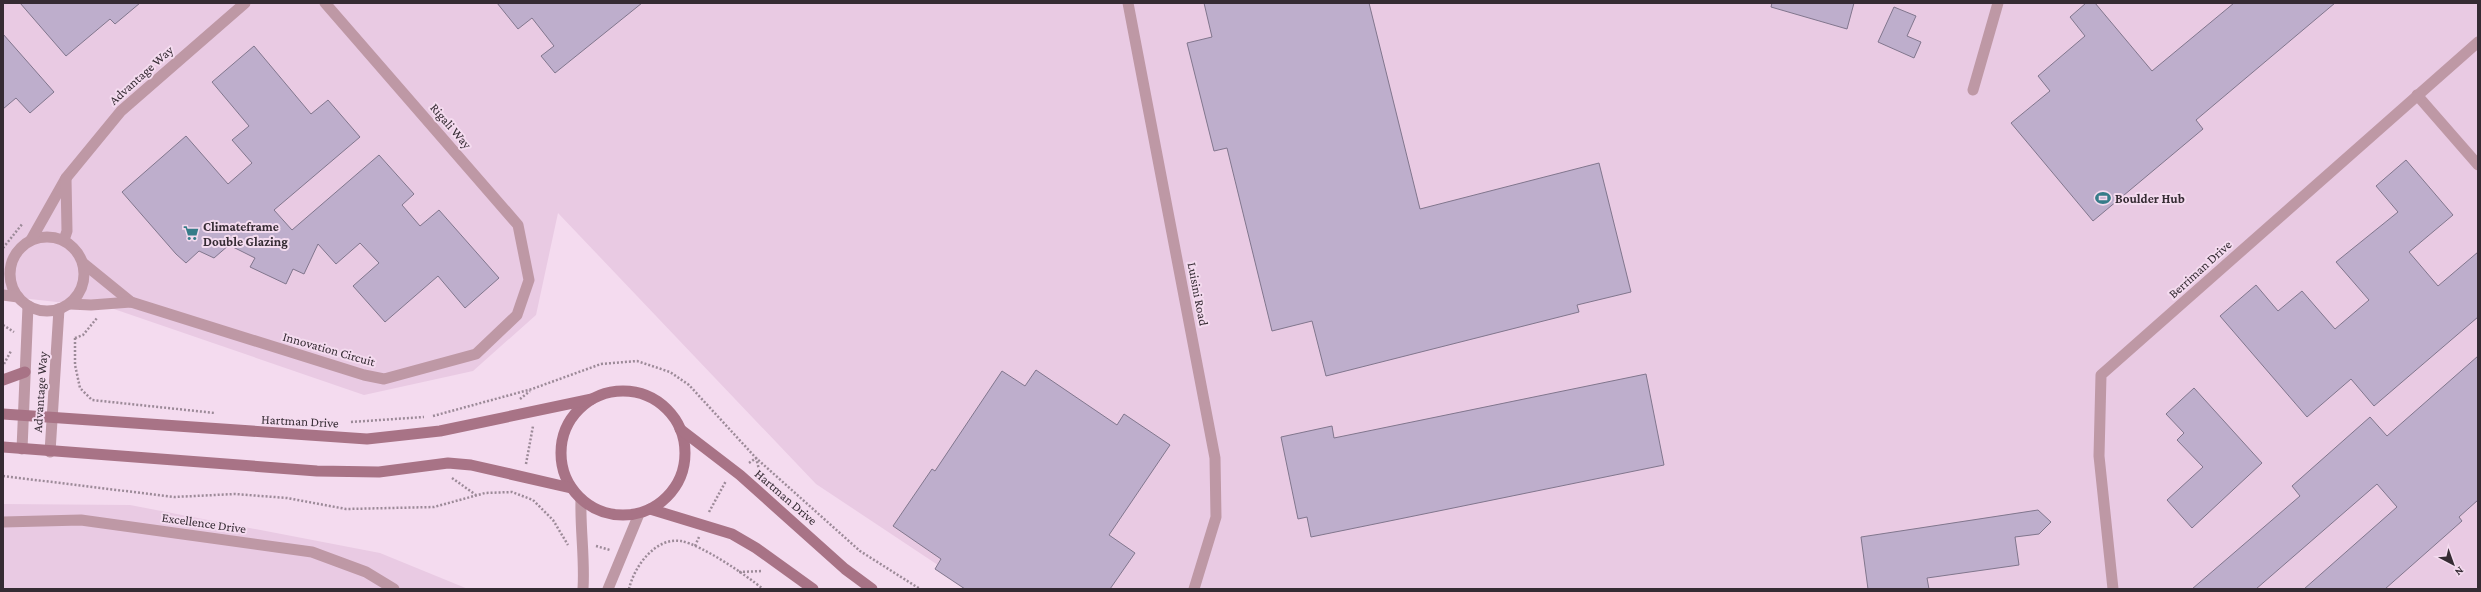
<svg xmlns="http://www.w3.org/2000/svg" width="2481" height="592" font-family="'Crimson Pro',serif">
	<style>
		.built { fill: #e9cae3 }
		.building { fill: #beaecc; stroke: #81768d }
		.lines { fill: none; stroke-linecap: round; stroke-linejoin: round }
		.path { stroke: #9c8a98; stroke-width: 2.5; stroke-dasharray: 2 2; stroke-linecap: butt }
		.minor { stroke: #be98a5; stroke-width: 11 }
		.tertiary { stroke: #be98a5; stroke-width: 11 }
		.secondary { stroke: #a87386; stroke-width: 11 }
		.labels { text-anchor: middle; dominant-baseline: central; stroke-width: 4; stroke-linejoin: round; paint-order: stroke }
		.street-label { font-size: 13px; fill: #352b33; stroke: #f4dbef }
		.poi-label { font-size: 13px; font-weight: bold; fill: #352b33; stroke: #f4dbef; text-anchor: start }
	</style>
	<rect width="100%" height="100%" fill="#f4dbef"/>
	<g class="built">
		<polygon points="3,3 2478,3 2478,589 974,589 816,484 558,213 536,315 473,371 364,395 111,308 3,296"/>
		<polygon points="3,504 130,505 380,553 468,589 3,589"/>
	</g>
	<g class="building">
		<polygon points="20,3 140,3 115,24 110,19 66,56"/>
		<polygon points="497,3 642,3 555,73 541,56 554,46 532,18 518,29"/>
		<polygon points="1204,3 1369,3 1420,209 1599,163 1631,292 1577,305 1579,312 1326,376 1312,321 1272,331 1227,148 1214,151 1187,43 1212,37"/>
		<polygon points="1772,3 1854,3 1847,29 1771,7"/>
		<polygon points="2086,3 2095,3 2152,71 2234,3 2335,3 2196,120 2203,129 2093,221 2011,123 2050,91 2038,76 2085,36 2070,17"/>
		<polygon points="1894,7 1916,16 1907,36 1921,42 1914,58 1878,42"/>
		<polygon points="3,34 54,92 30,113 16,98 3,109"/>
		<polygon points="254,46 311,114 328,100 360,137 274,210 292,230 379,155 414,194 402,205 420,226 439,210 499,278 465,308 438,276 385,322 353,286 379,263 360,243 336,264 318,244 304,274 293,269 286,284 250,267 255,258 229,245 214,258 199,251 186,263 176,254 122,192 186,136 228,184 252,163 232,140 249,126 212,82"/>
		<polygon points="2406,160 2453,215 2409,252 2438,286 2478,252 2478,317 2374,406 2351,379 2307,417 2220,316 2256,285 2278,311 2302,291 2335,329 2369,300 2336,262 2398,212 2376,186"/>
		<polygon points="2478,356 2478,500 2459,517 2462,521 2385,589 2304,589 2397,507 2377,484 2256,589 2192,589 2300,496 2292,486 2370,417 2387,436"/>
		<polygon points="1036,370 1117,425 1124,414 1170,445 1109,535 1135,553 1110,589 965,589 935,569 941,559 893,526 932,469 935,471 1002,371 1025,386"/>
		<polygon points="1646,374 1664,465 1311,537 1307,517 1298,519 1281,437 1332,426 1334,438"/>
		<polygon points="2194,388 2262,463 2192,528 2167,500 2203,467 2177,440 2184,433 2166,414"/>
		<polygon points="2038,510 2051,522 2039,534 2015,537 2019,565 1927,578 1929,589 1868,589 1861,537"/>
	</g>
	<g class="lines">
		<g class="path">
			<polyline points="3,248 23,223"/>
			<polyline points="3,325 14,332"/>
			<polyline points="75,338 75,365 80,388 92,400 215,413"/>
			<polyline points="75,338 83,335 97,318"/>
			<polyline points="4,364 11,351"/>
			<polyline points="520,399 530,391"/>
			<polyline points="433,416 532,389 601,364 637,361 670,372 689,385 756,458 860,551 920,589"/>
			<polyline points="351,422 424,417"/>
			<polyline points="749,463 756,458 760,473"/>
			<polyline points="526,464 533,426"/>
			<polyline points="3,476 174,497 235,494 287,498 346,509 434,507 485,493 512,492 533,500 553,520 568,545"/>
			<polyline points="452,478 476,495"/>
			<polyline points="709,512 726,481"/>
			<polyline points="596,546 610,550"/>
			<polyline points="695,546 699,537"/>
			<polyline points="739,572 762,571"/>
			<path d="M629 589C634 567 655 537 681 541 702 545 746 575 763 589"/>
		</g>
		<g class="minor">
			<polyline points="1128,3 1215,458 1216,517 1194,589"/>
			<polyline points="1973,90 1998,3"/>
			<polyline points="2417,95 2478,165"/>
			<circle cx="47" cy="274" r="37"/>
			<polyline points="31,240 66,178 121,111 245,3"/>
			<polyline points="64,240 67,231 66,178"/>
			<polyline points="83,263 131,302"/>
			<polyline points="3,295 18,297"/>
			<polyline points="70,304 91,305 131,302 364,375 384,379 476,354 517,315 529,280 518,225 325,3"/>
			<polyline points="22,449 28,306"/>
			<polyline points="50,452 59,309"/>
			<polyline points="3,522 81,520 312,552 366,572 394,589"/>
			<polyline points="2113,589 2099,456 2101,375 2478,42"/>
		</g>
		<g class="tertiary">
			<path d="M581 499C580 529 585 559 583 589"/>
			<polyline points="608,589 639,514"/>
		</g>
		<g class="secondary">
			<polyline points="3,380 25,372"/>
			<circle cx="623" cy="453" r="62"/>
			<polyline points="3,414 367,439 440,431 592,399"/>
			<polyline points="680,429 740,475 845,569 872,589"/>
			<polyline points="3,447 317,471 379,472 448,463 471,465 571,488"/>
			<polyline points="650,509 732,534 756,548 813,589"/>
		</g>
	</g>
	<defs>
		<symbol id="stadium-bare" viewBox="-9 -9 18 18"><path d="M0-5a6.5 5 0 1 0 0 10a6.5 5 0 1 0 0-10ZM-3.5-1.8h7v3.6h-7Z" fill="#367c89" stroke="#f4dbef" stroke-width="2.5" paint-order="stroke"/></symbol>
		<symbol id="supermarket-bare" viewBox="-9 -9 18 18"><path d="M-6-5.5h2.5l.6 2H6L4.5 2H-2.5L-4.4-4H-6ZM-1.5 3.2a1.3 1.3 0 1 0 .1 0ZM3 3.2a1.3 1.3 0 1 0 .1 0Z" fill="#367c89" stroke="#f4dbef" stroke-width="2.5" paint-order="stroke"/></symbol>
	</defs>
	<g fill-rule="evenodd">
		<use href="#stadium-bare" x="2092" y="187" width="22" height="22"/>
		<use href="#supermarket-bare" x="180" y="222" width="22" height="22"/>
	</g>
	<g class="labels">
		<g class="street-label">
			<text transform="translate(141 75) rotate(-42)">Advantage Way</text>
			<text transform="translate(451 126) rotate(49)">Rigali Way</text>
			<text transform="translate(2200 269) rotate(-42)">Berriman Drive</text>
			<text transform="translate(1198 294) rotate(79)">Luisini Road</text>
			<text transform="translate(329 349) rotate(16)">Innovation Circuit</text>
			<text transform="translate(40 392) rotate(-86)">Advantage Way</text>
			<text transform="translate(300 421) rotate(3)">Hartman Drive</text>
			<text transform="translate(786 497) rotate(41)">Hartman Drive</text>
			<text transform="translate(204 523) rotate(8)">Excellence Drive</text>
		</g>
		<g class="poi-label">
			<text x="2115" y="198">Boulder Hub</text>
			<text x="203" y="226">Climateframe<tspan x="203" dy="15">Double Glazing</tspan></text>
		</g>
	</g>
	<rect width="2481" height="592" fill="none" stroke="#352b33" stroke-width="8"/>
	<g transform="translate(2453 564) rotate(139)" stroke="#f4dbef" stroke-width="3" paint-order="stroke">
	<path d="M0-3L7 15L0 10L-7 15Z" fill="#352b33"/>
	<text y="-6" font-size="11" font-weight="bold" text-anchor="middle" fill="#352b33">N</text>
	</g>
</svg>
